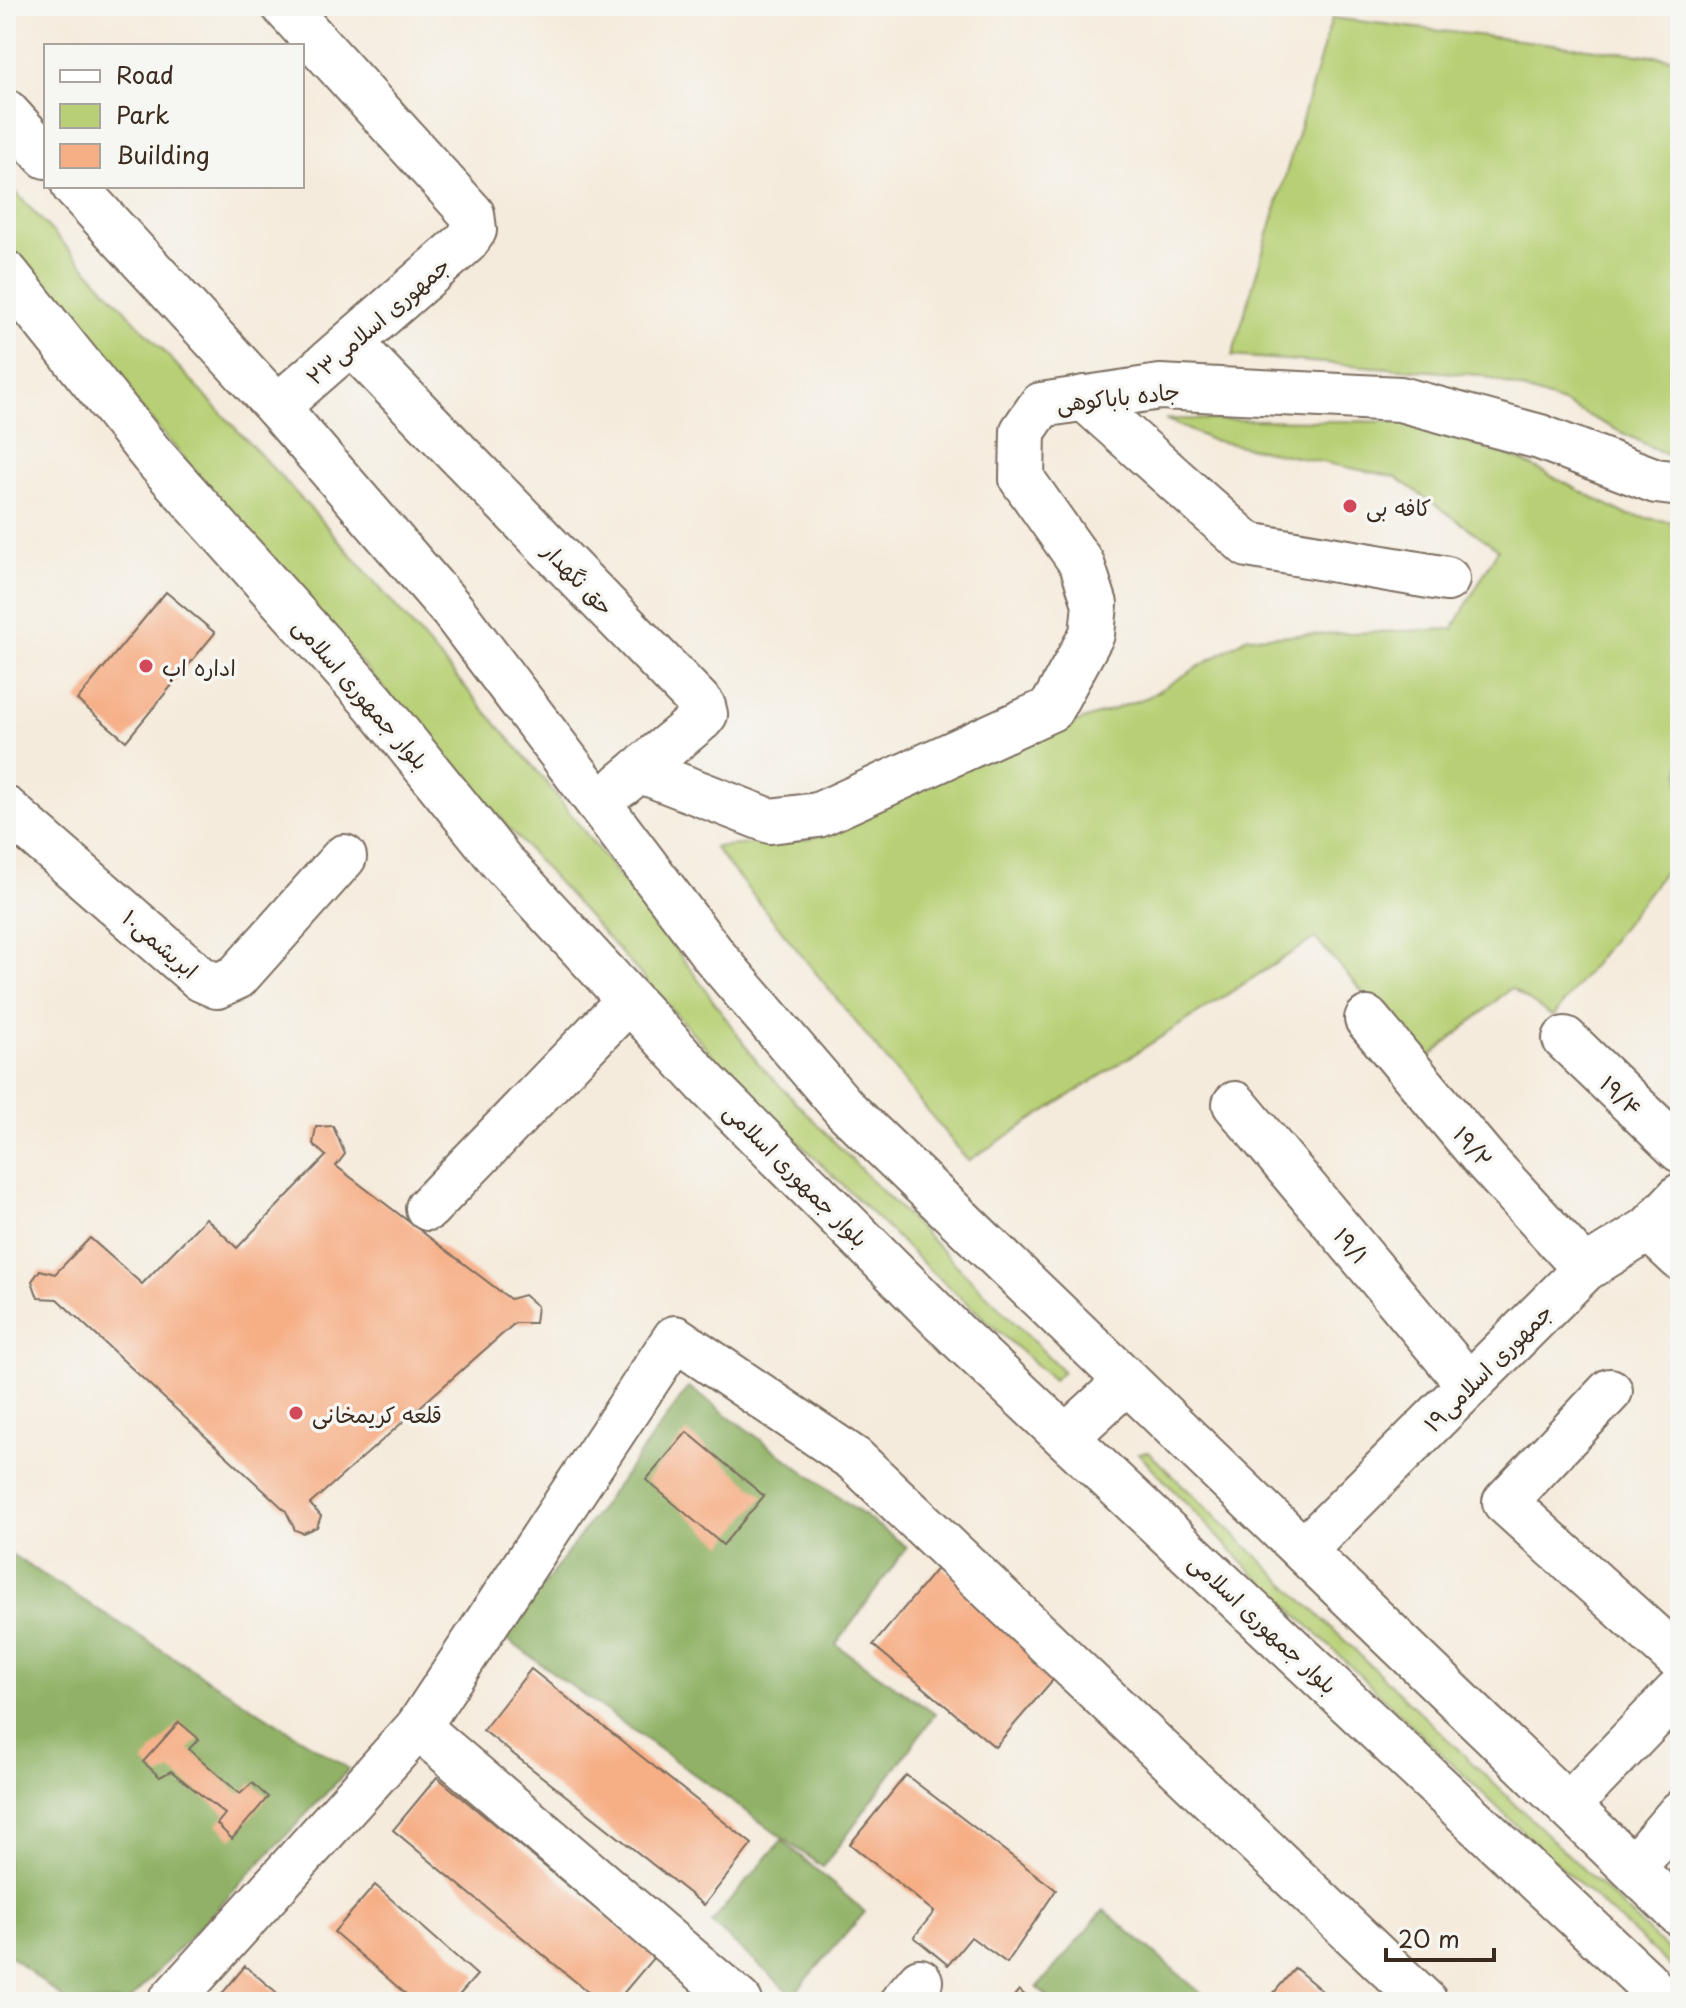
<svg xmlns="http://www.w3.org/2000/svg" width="1686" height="2008" font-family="'Playpen Sans','Playpen Sans Arabic',sans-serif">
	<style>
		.green { fill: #b7d075; stroke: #797d4a; stroke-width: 2 }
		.forest { fill: #91b266; stroke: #666e42; stroke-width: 2 }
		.building { fill: #f6ae85 }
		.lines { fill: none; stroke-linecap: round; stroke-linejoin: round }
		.minor-casing { stroke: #7c6e60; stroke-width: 48 }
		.major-casing { stroke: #7c6e60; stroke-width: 48 }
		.minor { stroke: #fff; stroke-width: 44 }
		.major { stroke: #fff; stroke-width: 44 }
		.poi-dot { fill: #d1495b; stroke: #f6f6f2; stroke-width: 3 }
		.labels { text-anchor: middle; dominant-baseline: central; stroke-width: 7; stroke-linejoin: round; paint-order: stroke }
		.street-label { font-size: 22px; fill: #3b2a1e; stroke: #f6f6f2 }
		.poi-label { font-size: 22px; fill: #3b2a1e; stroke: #f6f6f2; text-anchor: start }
	</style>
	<rect width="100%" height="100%" fill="#f6f6f2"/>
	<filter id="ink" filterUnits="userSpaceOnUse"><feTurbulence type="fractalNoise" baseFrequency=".0125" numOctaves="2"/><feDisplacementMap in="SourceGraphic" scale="16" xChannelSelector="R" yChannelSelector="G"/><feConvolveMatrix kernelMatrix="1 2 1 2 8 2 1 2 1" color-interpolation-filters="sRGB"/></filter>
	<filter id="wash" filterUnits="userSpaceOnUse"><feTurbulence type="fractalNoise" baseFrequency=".006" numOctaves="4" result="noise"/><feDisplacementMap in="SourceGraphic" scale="32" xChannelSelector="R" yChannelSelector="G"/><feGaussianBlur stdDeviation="1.8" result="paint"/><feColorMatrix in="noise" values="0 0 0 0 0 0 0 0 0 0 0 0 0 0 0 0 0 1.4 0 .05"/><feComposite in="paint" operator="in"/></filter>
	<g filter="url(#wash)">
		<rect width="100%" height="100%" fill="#f5ebdc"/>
		<g class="green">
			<polygon points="1332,18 1680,59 1680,459 1673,458 1563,403 1481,375 1232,356"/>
			<polygon points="6,182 323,522 538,772 692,971 758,1063 877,1186 1063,1371 1053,1380 930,1270 736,1081 333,632 63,317 6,240"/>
			<polygon points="1165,419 1407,422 1518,459 1627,515 1680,523 1680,851 1553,1017 1511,988 1424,1062 1315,938 968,1161 714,847 810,839 1021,742 1148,697 1248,637 1453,629 1498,549 1396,477 1211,440"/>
			<polygon points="1148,1452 1680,1962 1680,1975 1546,1854 1246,1566 1138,1453"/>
		</g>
		<g class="forest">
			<polygon points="689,1387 907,1547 836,1645 935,1714 823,1867 505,1638"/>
			<polygon points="6,1551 349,1769 128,2002 67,2002 6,1952"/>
			<polygon points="782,1840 865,1912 793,1995 711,1923"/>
			<polygon points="1104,1910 1211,2002 1053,2002 1037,1988"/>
		</g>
		<g id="blocks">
			<g class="building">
				<polygon points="166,592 215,633 126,741 77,700"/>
				<polygon points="333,1126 345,1154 336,1166 510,1299 524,1295 537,1306 535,1323 515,1323 310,1504 321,1516 317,1527 303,1533 295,1530 286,1511 57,1299 38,1298 32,1281 40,1270 55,1274 90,1238 142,1284 206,1218 237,1248 326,1156 313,1144 316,1127"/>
				<polygon points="687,1432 764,1496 723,1545 646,1480"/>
				<polygon points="940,1565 1063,1668 995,1747 873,1645"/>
				<polygon points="531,1669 752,1844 704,1905 483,1730"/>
				<polygon points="179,1722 199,1739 189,1749 240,1794 252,1783 268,1797 232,1839 217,1824 225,1814 171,1771 160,1777 143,1762"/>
				<polygon points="906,1775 1056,1890 1007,1963 971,1937 948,1965 914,1937 934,1912 850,1844"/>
				<polygon points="437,1777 654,1957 616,2002 600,2002 393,1830"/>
				<polygon points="375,1885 477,1975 453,2002 415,2002 334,1932"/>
				<polygon points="245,1966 288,2002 215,2002"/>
				<polygon points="1295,1968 1335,2002 1266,2002"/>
				<polygon points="1019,1990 1033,2002 1009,2002"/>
			</g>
		</g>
	</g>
	<g filter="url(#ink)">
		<use href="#blocks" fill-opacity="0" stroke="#7c6e60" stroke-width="2"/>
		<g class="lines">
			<defs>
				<g id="minor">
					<polyline points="352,344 703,706 705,714 701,719 621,785"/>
					<polyline points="1084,398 1248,545 1447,579"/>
					<polyline points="277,407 466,242 474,230 472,214 284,6"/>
					<polyline points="639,770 770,821 818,815 1051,709 1092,634 1095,604 1082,564 1022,479 1023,431 1041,405 1160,387 1400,399 1540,437 1656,481 1680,484"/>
					<polyline points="6,809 201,979 217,986 237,977 344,857"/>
					<polyline points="1367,1019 1485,1160 1585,1269"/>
					<polyline points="1565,1039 1680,1150"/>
					<polyline points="1235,1104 1469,1385"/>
					<polyline points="428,1208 629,1000"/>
					<polyline points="1649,1229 1680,1258"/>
					<polyline points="1610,1391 1505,1502 1680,1660"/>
					<polyline points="1304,1550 1585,1269 1649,1229 1680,1196"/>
					<polyline points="418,1727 740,2002"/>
					<polyline points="1568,1806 1680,1689"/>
					<polyline points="1633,1868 1680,1813"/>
					<polyline points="170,2002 418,1727 675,1338 854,1459 1425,2002"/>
					<polyline points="902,2002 920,1981"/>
				</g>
				<g id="major">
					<polyline points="6,112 46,156"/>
					<polyline points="74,186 277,407 453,611 715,957 845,1109 1680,1914"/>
					<polyline points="6,273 153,456 374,703 502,862 706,1083 958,1336 1644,1980 1663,2002"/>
					<polyline points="1066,1437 1126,1382"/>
				</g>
			</defs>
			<use href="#minor" class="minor-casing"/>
			<use href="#major" class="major-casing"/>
			<use href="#minor" class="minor"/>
			<use href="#major" class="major"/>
		</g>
	</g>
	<g class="poi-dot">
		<circle cx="1350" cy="506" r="8"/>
		<circle cx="146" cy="666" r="8"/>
		<circle cx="296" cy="1413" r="8"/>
	</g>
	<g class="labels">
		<g class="street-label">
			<text transform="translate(377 320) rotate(-41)">جمهوری اسلامی۲۳</text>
			<text transform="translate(1118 396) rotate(-6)">جاده باباکوهی</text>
			<text transform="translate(579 578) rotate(46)">حق نگهدار</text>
			<text transform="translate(362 693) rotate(49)">بلوار جمهوری اسلامی</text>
			<text transform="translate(161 943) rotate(41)">ابریشمی۱۰</text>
			<text transform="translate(1622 1095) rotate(44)">۱۹/۴</text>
			<text transform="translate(1474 1146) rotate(49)">۱۹/۲</text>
			<text transform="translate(797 1174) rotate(45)">بلوار جمهوری اسلامی</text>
			<text transform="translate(1352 1245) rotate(50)">۱۹/۱</text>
			<text transform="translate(1487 1367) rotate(-45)">جمهوری اسلامی۱۹</text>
			<text transform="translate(1264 1623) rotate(43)">بلوار جمهوری اسلامی</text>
		</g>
		<g class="poi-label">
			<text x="1366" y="506">کافه بی</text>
			<text x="162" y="666">اداره اب</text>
			<text x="312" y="1413">قلعه کریمخانی</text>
		</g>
	</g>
	<rect width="1686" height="2008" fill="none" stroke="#f6f6f2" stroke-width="32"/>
	<rect x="44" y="44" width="260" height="144" fill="#f6f6f2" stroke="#aba49d" stroke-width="2"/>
	<rect x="60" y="70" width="40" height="12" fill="#ffffff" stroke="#aba49d" stroke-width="2"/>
	<text x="116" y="84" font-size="24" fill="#3b2a1e">Road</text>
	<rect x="60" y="104" width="40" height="24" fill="#b7d075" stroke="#aba49d" stroke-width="2"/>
	<text x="116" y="124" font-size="24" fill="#3b2a1e">Park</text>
	<rect x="60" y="144" width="40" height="24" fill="#f6ae85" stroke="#aba49d" stroke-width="2"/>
	<text x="116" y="164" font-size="24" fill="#3b2a1e">Building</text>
	<path d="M1386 1948v12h108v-12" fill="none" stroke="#3b2a1e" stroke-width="4"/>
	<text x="1398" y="1948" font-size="24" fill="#3b2a1e" stroke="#f6f6f2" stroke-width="6" paint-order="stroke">20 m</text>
</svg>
